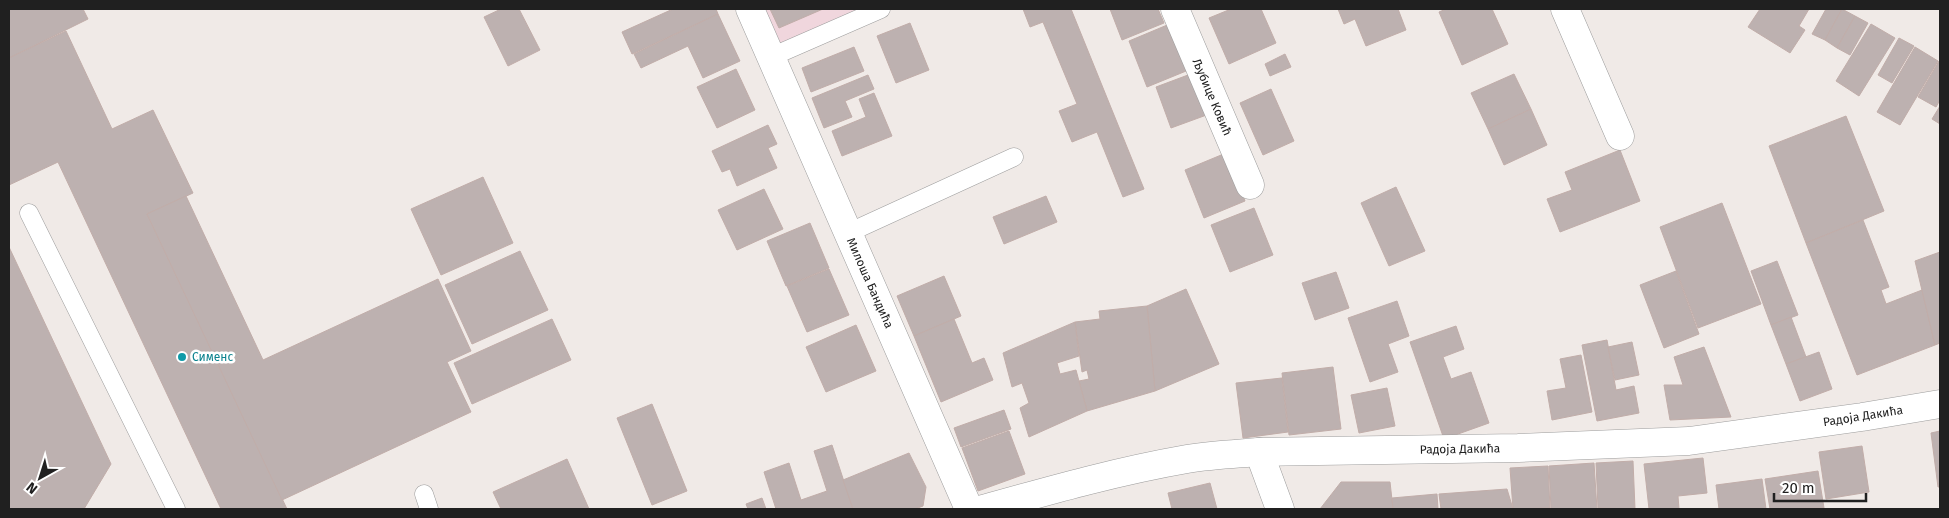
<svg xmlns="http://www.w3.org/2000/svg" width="1949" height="518" font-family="'Fira Sans',sans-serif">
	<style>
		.commercial { fill: #f0d6dd }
		.building { fill: #bdb1b0; stroke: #c1ada9 }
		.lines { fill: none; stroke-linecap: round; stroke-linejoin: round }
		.lane-casing { stroke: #9d9d9d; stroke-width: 19 }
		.street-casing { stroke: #9d9d9d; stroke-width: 29 }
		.lane { stroke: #fff; stroke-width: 18 }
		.street { stroke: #fff; stroke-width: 28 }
		.culture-dot { fill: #0f9aa8; stroke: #fff; stroke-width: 2 }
		.labels { text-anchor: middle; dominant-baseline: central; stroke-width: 5; stroke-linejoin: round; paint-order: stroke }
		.street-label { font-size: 12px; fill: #202020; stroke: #fff }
		.culture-label { font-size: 12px; fill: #0d838f; stroke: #fff; text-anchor: start }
	</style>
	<rect width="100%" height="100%" fill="#f0eae7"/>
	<polygon class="commercial" points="762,9 860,9 778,46"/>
	<g class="building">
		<polygon points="9,9 83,9 88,19 9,58"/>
		<polygon points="501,9 519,9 540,50 508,66 484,17"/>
		<polygon points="673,9 716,9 718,14 632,54 622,32"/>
		<polygon points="770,9 823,9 779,28"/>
		<polygon points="1023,9 1071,9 1144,189 1123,197 1097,132 1072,142 1059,111 1077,104 1043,22 1030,27"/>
		<polygon points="1110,9 1158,9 1164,23 1122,40"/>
		<polygon points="1231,9 1261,9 1276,43 1229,64 1209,18"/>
		<polygon points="1338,9 1398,9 1406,30 1366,46 1355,19 1344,24"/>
		<polygon points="1446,9 1492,9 1508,44 1462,65 1439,12"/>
		<polygon points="1760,9 1809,9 1799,26 1805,30 1790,53 1748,27"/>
		<polygon points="1826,9 1842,9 1825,40 1812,34"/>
		<polygon points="1842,9 1855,16 1837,48 1825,40"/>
		<polygon points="718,14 740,61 703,78 688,46 641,68 634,54"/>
		<polygon points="1855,16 1868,23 1850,55 1837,48"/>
		<polygon points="910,23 929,70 896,83 877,36"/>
		<polygon points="1172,23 1191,69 1147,87 1129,41"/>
		<polygon points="1871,24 1895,38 1859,96 1836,81"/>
		<polygon points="66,31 112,129 153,110 193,193 147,214 287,509 221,509 58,162 9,185 9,58"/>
		<polygon points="1899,38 1914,46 1892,83 1878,75"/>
		<polygon points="854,47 864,71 811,92 802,68"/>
		<polygon points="1915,47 1938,61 1900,125 1877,112"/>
		<polygon points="1285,54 1291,67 1270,76 1265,64"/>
		<polygon points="1939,61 1940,62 1940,100 1936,107 1918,97"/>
		<polygon points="736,69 755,110 717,128 697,87"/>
		<polygon points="1196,72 1212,113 1171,128 1156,87"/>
		<polygon points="1514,74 1531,109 1488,129 1471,93"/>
		<polygon points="868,75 874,89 845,101 852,117 824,128 812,98"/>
		<polygon points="1271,89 1294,141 1263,155 1240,103"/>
		<polygon points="874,93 892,136 842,156 832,131 866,117 859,99"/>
		<polygon points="1940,106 1940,124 1932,119"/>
		<polygon points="1531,109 1547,145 1504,165 1488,129"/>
		<polygon points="1846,116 1884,211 1806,243 1769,146"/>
		<polygon points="768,125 777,144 768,148 777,168 737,186 730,169 722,172 712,151"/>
		<polygon points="1620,150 1640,201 1560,232 1547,199 1572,190 1565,172"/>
		<polygon points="1226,153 1245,201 1204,218 1185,170"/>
		<polygon points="483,177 513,243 441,275 411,209"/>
		<polygon points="1396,187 1425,251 1389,266 1361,203"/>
		<polygon points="764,189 783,229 737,250 718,210"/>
		<polygon points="186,196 263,360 438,279 471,351 447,362 471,412 282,500 147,214"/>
		<polygon points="1046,196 1057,222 1004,244 993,217"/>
		<polygon points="1722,203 1761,304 1698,328 1660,227"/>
		<polygon points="1254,208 1273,255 1230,272 1211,225"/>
		<polygon points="1863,220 1889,287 1881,290 1886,304 1922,290 1935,345 1857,375 1806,243"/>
		<polygon points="810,223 829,268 786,286 767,241"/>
		<polygon points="9,247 111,464 84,509 9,509"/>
		<polygon points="520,251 548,310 472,344 445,285"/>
		<polygon points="1940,252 1940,343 1935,345 1915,261"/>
		<polygon points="1777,261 1798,315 1771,325 1751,271"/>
		<polygon points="829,269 849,315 807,332 787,286"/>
		<polygon points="1676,271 1699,334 1664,348 1640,285"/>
		<polygon points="1336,272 1349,308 1315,320 1302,283"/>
		<polygon points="944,276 961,316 914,336 897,296"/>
		<polygon points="1186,289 1219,364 1155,391 1147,306"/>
		<polygon points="1397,301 1409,336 1388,344 1398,372 1370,382 1348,318"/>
		<polygon points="1147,306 1155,391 1087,411 1079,381 1089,379 1087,370 1082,372 1075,322 1100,319 1099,311"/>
		<polygon points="1791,317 1806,357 1786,364 1771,325"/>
		<polygon points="552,319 571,360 472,404 454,363"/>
		<polygon points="954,319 972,363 984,358 993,380 941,402 914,336"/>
		<polygon points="1075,322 1079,356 1057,363 1060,374 1076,370 1087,411 1029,437 1020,408 1029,403 1022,383 1012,387 1003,353"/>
		<polygon points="856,325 876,371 826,392 806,347"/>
		<polygon points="1456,326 1464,349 1443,357 1451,379 1471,372 1489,423 1444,439 1410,342"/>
		<polygon points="1607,340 1616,390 1634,386 1639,413 1597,421 1582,345"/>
		<polygon points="1632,342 1639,375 1615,380 1608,347"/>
		<polygon points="1704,347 1731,417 1670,420 1664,385 1683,385 1674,357"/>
		<polygon points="1819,352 1832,389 1800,401 1786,364"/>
		<polygon points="1581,355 1592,412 1552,420 1547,391 1566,388 1560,359"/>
		<polygon points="1333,367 1341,429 1289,435 1282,373"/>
		<polygon points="1282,378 1288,432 1243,438 1236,383"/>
		<polygon points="1387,388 1395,426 1359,433 1351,395"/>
		<polygon points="652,404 687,491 652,505 617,418"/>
		<polygon points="1004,410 1011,429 961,447 954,428"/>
		<polygon points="1009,431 1025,474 978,491 962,448"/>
		<polygon points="1940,431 1940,487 1938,487 1931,433"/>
		<polygon points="832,445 853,509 776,509 764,472 789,463 801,500 827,491 814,451"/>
		<polygon points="1862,446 1869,492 1826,499 1819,452"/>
		<polygon points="909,453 926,487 923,506 915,509 853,509 843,480"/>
		<polygon points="1703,458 1707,493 1678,496 1679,509 1649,509 1644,464"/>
		<polygon points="567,459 589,509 501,509 493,492"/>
		<polygon points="1633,461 1635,509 1598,508 1596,463"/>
		<polygon points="1594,463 1597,509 1551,509 1549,466"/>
		<polygon points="1548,466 1550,508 1513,509 1510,468"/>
		<polygon points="1818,471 1824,508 1770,509 1765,479"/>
		<polygon points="1762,479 1766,509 1719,509 1716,485"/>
		<polygon points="1341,482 1390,482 1393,509 1320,509"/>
		<polygon points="1210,483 1217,509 1172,509 1168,493"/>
		<polygon points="1507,489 1513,509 1441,509 1439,494"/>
		<polygon points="1437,494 1438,509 1393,509 1392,498"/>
		<polygon points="762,498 766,509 748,509 746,504"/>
	</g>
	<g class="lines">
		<defs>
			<g id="lane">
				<polyline points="771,57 881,9"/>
				<polyline points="29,213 176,509"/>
				<polyline points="848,233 1014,157"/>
				<polyline points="424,494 429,509"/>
			</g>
			<g id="street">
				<polyline points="750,9 969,509"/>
				<polyline points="1175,9 1250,185"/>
				<polyline points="1565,9 1620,136"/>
				<polyline points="1259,452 1280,509"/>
				<path d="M983 509C1051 490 1118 471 1187 459 1211 455 1235 454 1259 452L1518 448 1689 441 1862 417 1940 404"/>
			</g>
		</defs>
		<use href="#lane" class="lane-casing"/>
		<use href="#street" class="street-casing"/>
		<use href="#lane" class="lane"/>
		<use href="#street" class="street"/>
	</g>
	<circle class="culture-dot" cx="182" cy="357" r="5"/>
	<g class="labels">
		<g class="street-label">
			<text transform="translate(1212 97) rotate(67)">Љубице Ковић</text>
			<text transform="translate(870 283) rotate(66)">Милоша Бандића</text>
			<text transform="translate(1863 416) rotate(-9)">Радоја Дакића</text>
			<text transform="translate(1460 449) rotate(-1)">Радоја Дакића</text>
		</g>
		<g class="culture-label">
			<text x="192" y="357">Сименс</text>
		</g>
	</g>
	<rect width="1949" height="518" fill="none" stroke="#202020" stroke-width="20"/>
	<g transform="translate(40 478) rotate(219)" stroke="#ffffff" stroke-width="4" paint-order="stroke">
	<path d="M0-4L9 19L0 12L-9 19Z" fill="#202020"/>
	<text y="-8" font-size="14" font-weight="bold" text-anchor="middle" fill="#202020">N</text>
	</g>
	<path d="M1774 493v8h92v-8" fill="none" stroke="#202020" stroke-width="2.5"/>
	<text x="1782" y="493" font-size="15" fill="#202020" stroke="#ffffff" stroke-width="4" paint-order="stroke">20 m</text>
</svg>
